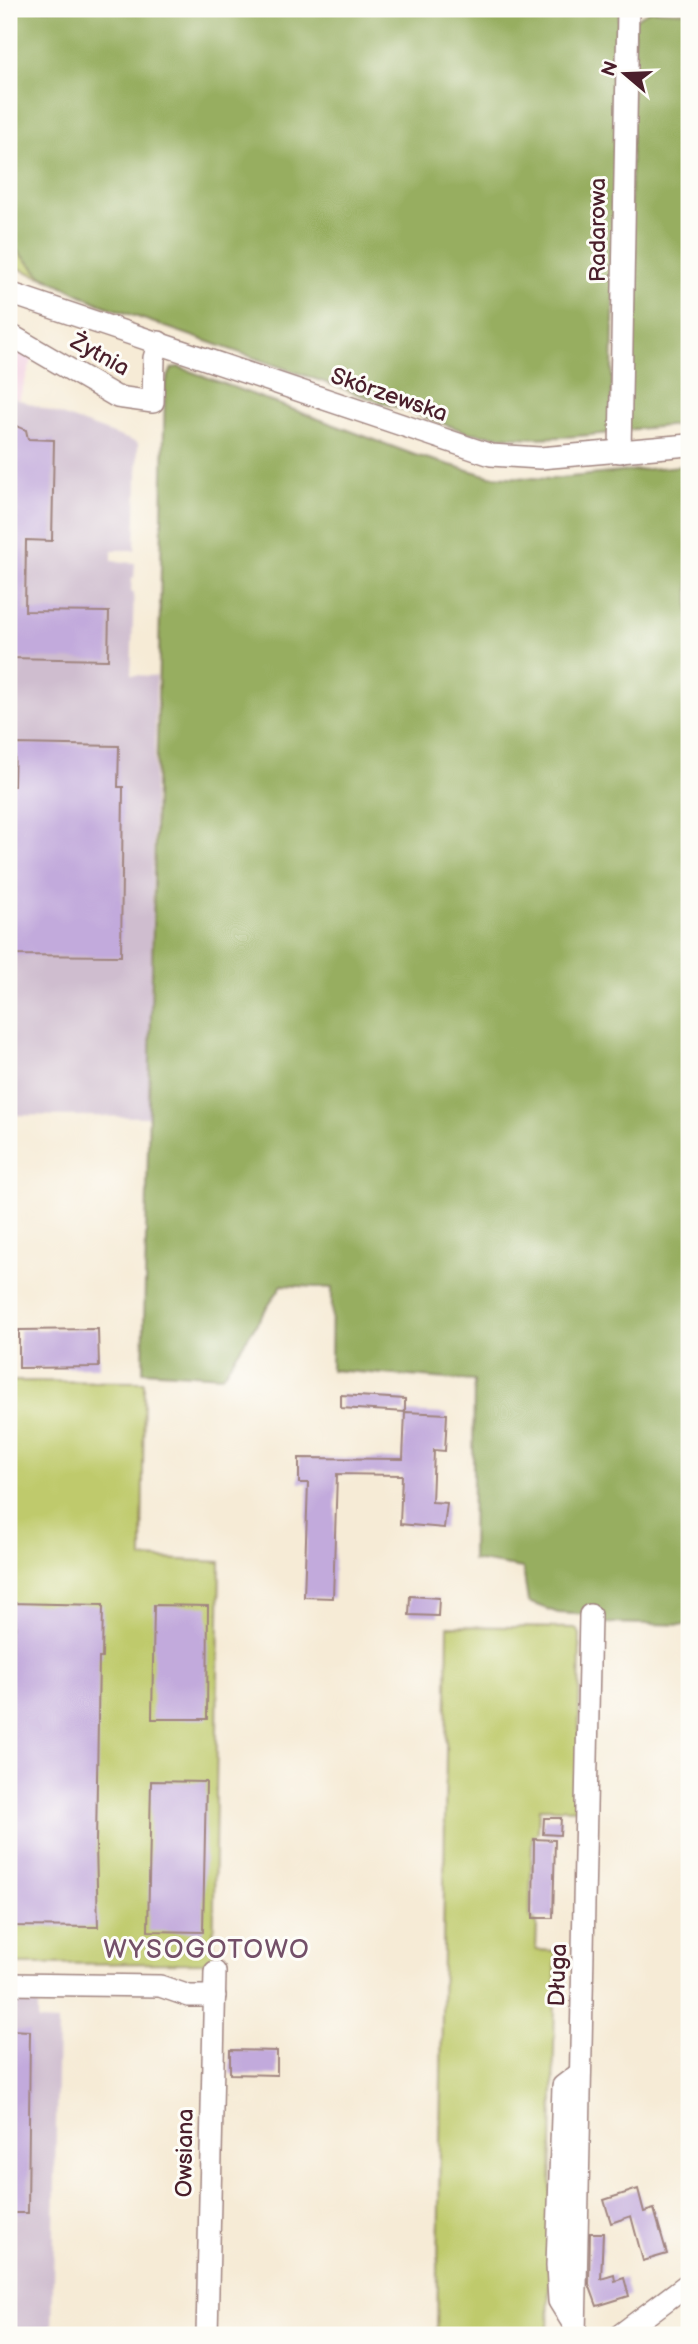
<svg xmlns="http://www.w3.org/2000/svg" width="698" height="2344" font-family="'Balsamiq Sans',sans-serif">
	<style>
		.built { fill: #f2cfe1 }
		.industrial { fill: #cfbdcf }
		.green { fill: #bfca6c; stroke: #84744c; stroke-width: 2 }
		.forest { fill: #97ae60; stroke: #706646; stroke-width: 2 }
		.building { fill: #c2aadc }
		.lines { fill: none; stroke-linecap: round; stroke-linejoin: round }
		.minor-casing { stroke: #a08580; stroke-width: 24 }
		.minor { stroke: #fff; stroke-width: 21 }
		.labels { text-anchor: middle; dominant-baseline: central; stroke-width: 6; stroke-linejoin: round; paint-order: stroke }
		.street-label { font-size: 23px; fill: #4a1f2b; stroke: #fdfcf7 }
		.quarter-label { font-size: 26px; letter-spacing: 2px; fill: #745069; stroke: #fdfcf7 }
	</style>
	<rect width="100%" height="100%" fill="#fdfcf7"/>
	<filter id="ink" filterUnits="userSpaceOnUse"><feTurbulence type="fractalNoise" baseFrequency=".0143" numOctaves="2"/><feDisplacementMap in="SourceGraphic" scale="14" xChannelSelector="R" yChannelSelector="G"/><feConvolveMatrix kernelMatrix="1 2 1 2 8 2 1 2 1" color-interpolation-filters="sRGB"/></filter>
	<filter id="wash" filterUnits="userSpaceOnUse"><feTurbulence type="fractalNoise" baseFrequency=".00686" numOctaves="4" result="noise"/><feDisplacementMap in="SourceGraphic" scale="28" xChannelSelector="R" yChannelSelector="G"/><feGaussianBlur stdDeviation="1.57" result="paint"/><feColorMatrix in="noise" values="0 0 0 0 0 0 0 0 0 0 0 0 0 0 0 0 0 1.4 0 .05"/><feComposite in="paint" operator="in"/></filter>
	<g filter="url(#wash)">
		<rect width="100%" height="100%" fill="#f6ebd6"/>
		<polygon class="built" points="9,343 33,357 19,399 9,396"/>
		<g class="industrial">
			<polygon points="9,396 138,443 135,550 112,550 112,561 135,563 134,578 132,578 131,592 134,592 131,675 156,676 148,1117 9,1115"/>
			<polygon points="9,2002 38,2002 38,2021 58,2022 52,2335 9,2335"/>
		</g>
		<g class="green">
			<polygon points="9,242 42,276 54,282 9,265"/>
			<polygon points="9,1381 144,1382 142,1558 220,1562 213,1963 9,1964"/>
			<polygon points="448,1626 575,1628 580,1634 578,1809 539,1808 538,1832 532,1838 530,1916 537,1924 536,1950 556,1951 548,2335 437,2335"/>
		</g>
		<g class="forest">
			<path d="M9 9H619L611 433C562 438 516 441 467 432L100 304 42 276 9 242Z"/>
			<polygon points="651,10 689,12 689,424 626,430 634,20"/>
			<polygon points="179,367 415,455 489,476 550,479 689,465 689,1625 604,1623 590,1615 558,1613 528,1602 523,1568 472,1560 474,1381 331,1370 332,1288 282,1285 222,1376 143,1371 165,385 172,368"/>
		</g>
		<g id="blocks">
			<g class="building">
				<polygon points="9,423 26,430 28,439 54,440 52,541 26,540 25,611 109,612 108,660 9,658"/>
				<polygon points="15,744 119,746 118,787 123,787 121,956 9,955 9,786 14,786"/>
				<polygon points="98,1329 99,1367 19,1368 19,1330"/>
				<polygon points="341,1395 405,1399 405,1412 341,1408"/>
				<polygon points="405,1412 447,1414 445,1451 434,1450 432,1502 447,1503 444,1528 400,1524 402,1475 337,1474 333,1598 304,1597 308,1483 299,1483 299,1458 403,1459"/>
				<polygon points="410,1596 439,1598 438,1616 409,1615"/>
				<polygon points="9,1603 103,1605 102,1658 99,1658 96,1843 98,1927 9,1926"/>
				<polygon points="154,1605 208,1606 207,1719 152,1719"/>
				<polygon points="151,1781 206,1782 203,1932 148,1931"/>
				<polygon points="544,1818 561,1818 560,1835 543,1834"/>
				<polygon points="534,1839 555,1840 553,1918 533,1918"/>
				<polygon points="9,2030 30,2031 28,2213 9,2213"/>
				<polygon points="230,2050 277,2051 277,2075 230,2074"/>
				<polygon points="638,2189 644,2212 654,2209 667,2254 643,2261 631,2216 611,2223 604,2200"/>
				<polygon points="590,2233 603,2233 601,2279 614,2275 615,2281 624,2278 629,2296 597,2306 589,2284"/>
			</g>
		</g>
	</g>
	<g filter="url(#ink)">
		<use href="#blocks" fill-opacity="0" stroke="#a08580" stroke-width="2"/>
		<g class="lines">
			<defs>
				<g id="minor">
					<polyline points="9,293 491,455 540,458 689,445"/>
					<polyline points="9,334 117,397 153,402 154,358 159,342"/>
					<polyline points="620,452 628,9"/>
					<polyline points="9,1984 160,1986 189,1996 215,1996"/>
					<polyline points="572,2322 559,2301 557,2265 563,2086 580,2073"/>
					<polyline points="207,2335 215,1972"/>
					<polyline points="575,2335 590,1615"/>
					<polyline points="620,2335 689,2283"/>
				</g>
			</defs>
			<use href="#minor" class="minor-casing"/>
			<use href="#minor" class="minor"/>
		</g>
	</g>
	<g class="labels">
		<g class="street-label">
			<text transform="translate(598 230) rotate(-90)">Radarowa</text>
			<text transform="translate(100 355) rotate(29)">Żytnia</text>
			<text transform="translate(389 395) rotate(19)">Skórzewska</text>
			<text transform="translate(558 1975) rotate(-88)">Długa</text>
			<text transform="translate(185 2153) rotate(-89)">Owsiana</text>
		</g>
		<g class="quarter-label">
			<text x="207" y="1950">WYSOGOTOWO</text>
		</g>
	</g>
	<rect width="698" height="2344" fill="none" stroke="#fdfcf7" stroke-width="35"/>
	<g transform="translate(625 74) rotate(289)" stroke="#fdfcf7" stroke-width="5" paint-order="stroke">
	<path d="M0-5L12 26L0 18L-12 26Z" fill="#4a1f2b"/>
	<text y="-10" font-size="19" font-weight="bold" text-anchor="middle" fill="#4a1f2b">N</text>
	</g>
</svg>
